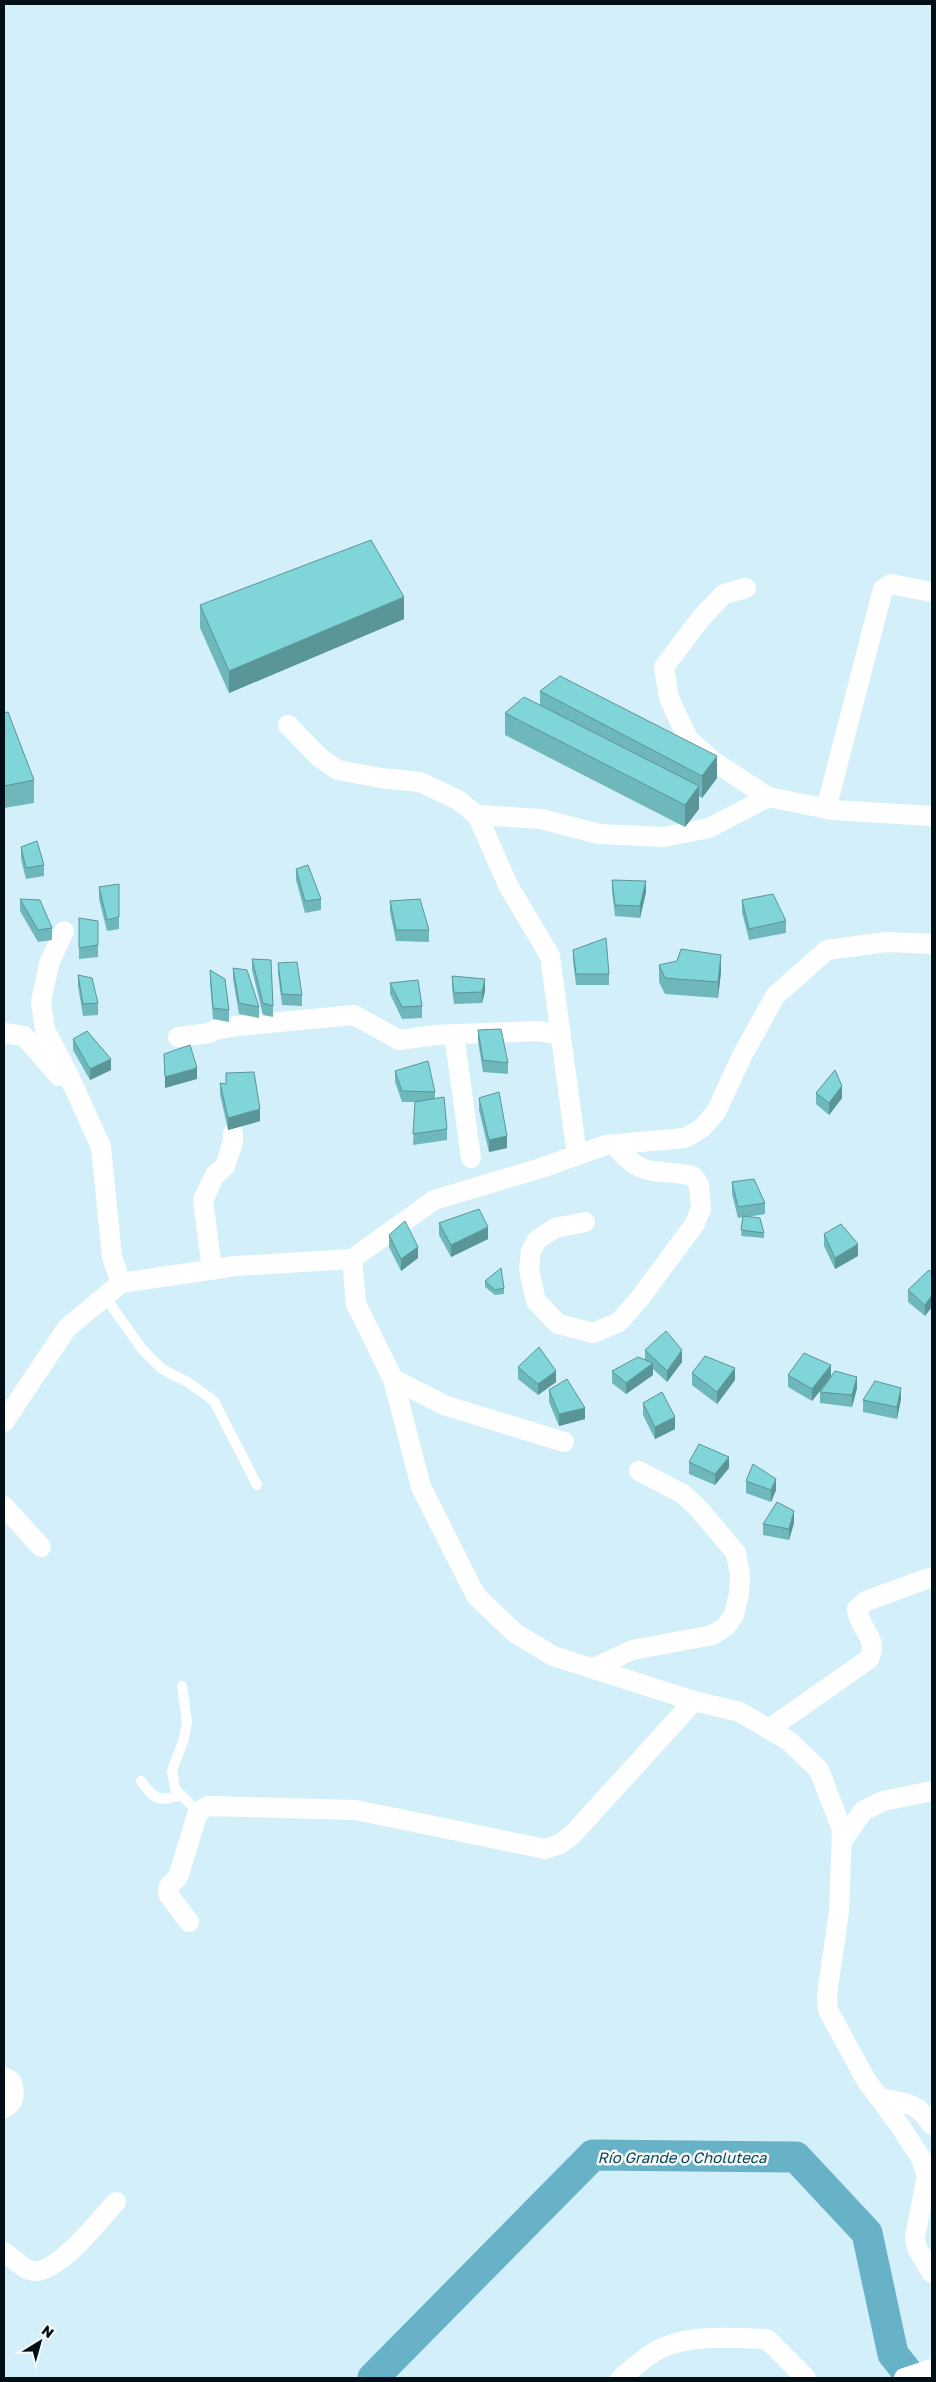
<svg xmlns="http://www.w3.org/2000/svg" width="936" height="2382" font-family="'Golos Text',sans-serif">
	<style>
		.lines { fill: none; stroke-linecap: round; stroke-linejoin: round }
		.river { stroke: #68b2c8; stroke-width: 31 }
		.lane { stroke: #fff; stroke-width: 10 }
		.street { stroke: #fff; stroke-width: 20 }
		.wall { fill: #6eb7ba }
		.shaded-wall { fill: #5a9597 }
		.building { fill: #80d5d8; stroke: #5a9597 }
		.labels { text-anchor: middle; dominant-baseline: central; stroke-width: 5; stroke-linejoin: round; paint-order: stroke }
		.water-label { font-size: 15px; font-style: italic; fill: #014857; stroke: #f8f8f8 }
	</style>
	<rect width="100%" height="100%" fill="#d3f0fa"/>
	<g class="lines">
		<polyline class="river" points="373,2378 593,2155 796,2157 867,2233 893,2354 912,2378"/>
		<g class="lane">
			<polyline points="105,1297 142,1349 162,1369 189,1383 214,1401 257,1485"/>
			<polyline points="182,1686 187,1721 184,1739 172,1770 175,1789 198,1812"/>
			<path d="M141 1781C155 1800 158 1802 181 1795"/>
		</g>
		<g class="street">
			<polyline points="746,588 724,594 701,618 664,667 669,698 688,739 713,761 768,797 833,810 932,816"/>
			<polyline points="288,725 319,757 338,770 381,778 420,782 458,800 477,815 541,819 599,834 664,837 709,828 768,797"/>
			<polyline points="826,809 883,589 891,584 932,592"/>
			<polyline points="477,815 509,887 550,956 577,1155"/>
			<polyline points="64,931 49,964 41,1002 45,1030 67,1072 101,1147 112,1257 121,1283"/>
			<polyline points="4,1033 24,1036 59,1076"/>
			<polyline points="454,1034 471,1158"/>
			<polyline points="178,1037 209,1033 217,1029 238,1026 354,1015 399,1040 435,1035 537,1031 559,1034"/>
			<path d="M585 1222 555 1228 537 1240 531 1251 529 1270 536 1301 558 1324 593 1333 619 1322 640 1298 694 1225 701 1209 699 1185 693 1176C653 1167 644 1181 615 1145"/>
			<polyline points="352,1259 356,1304 393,1379 421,1487 476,1596 515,1633 553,1656 694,1701 740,1712 789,1741 819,1770 842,1830 839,1912 827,1995 828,2010 866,2080 898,2123 921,2158 927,2176 915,2237 917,2248 932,2273"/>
			<polyline points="212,1270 203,1200 215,1175 225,1166 233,1142 233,1133"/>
			<polyline points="393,1379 444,1405 564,1442"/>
			<polyline points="4,1422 67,1328 121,1283 236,1266 352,1259 434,1200 541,1168 606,1145 685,1138 702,1128 716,1112 742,1056 775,996 827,950 886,942 932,944"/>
			<polyline points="4,1506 41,1547"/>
			<polyline points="594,1668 632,1650 713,1635 726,1626 734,1615 739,1594 740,1575 736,1553 698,1508 683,1494 639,1471"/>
			<path d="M769 1729 869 1659C879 1635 859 1631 857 1609L866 1601 929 1578"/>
			<polyline points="842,1841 863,1811 883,1801 932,1791"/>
			<polyline points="189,1922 168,1894 169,1886 178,1877 198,1812 208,1806 356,1810 545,1849 560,1844 573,1834 694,1701"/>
			<path d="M4 2077 11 2081C15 2092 16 2102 4 2108"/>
			<path d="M880 2098C907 2104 916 2101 932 2125"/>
			<path d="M4 2252C12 2257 20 2266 29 2270 54 2280 100 2219 116 2202"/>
			<path d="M621 2378C634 2368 647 2354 662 2348 691 2334 735 2338 767 2339L806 2378"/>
			<polyline points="904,2378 932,2369"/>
		</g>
	</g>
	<g class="wall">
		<polygon points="200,605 404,619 229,693 200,628"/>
		<polygon points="540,691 717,778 702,798 699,796 699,809 685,827 505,735 505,713 540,705"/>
		<polygon points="4,713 34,780 34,803 4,808"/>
		<polygon points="21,847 44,865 44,876 26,879 21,859"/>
		<polygon points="296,869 321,899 321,910 305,913 296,880"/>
		<polygon points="612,880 646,892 640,918 615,916 612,891"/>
		<polygon points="119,884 119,929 107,931 99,899 99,887"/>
		<polygon points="20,899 52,928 52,940 38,942 20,911"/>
		<polygon points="742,900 786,921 786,933 749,940 742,912"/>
		<polygon points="390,901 429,930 429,942 396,941 390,912"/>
		<polygon points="79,918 98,921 98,957 79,959"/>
		<polygon points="573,950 609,974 609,985 576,985 573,961"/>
		<polygon points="252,959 273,1006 273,1017 263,1015 252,970"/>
		<polygon points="278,963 302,995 302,1006 282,1005 278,974"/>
		<polygon points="659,965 721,972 718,998 665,994 659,982"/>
		<polygon points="233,968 259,1007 259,1018 239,1014 233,979"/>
		<polygon points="210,970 229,1010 229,1022 213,1019 210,982"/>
		<polygon points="78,975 98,1003 98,1015 83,1016 78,986"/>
		<polygon points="452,976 485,991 482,1003 454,1004 452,987"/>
		<polygon points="390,983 422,1006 422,1018 402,1019 390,994"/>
		<polygon points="478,1030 508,1063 508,1074 483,1072 478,1041"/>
		<polygon points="73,1039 111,1070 90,1080 73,1050"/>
		<polygon points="395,1071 435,1092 435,1098 447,1129 447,1140 413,1145 415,1102 402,1102 395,1082"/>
		<polygon points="220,1083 226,1084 260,1121 228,1130 220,1094"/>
		<polygon points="816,1093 842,1098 829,1115 816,1104"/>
		<polygon points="479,1098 507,1148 489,1152 479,1110"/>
		<polygon points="732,1182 765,1203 765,1214 747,1217 764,1233 764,1238 741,1236 743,1217 738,1218 732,1194"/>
		<polygon points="439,1223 488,1239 451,1257 439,1235"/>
		<polygon points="824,1234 858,1256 835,1269 824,1246"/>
		<polygon points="389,1235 418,1258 401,1271 389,1247"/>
		<polygon points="929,1270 925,1316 908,1302 908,1290"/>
		<polygon points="485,1281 504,1288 504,1294 495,1295 485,1287"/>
		<polygon points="645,1350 682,1362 667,1382 653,1369 653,1375 626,1394 612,1383 612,1371 645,1360"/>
		<polygon points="518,1367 556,1382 538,1395 518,1379"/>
		<polygon points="692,1373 735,1380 717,1404 692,1385"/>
		<polygon points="788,1375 831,1377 812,1401 788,1387"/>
		<polygon points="857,1388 852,1407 820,1403 820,1392"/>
		<polygon points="549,1390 585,1419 559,1426 549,1402"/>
		<polygon points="901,1399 897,1419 863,1412 863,1400"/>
		<polygon points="643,1403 675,1429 655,1439 643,1415"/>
		<polygon points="689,1462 729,1468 715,1485 689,1474"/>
		<polygon points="746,1481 776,1490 771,1502 746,1493"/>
		<polygon points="794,1523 789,1540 763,1535 763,1524"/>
	</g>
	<g class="shaded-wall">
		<polygon points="404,597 404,619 229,693 229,671"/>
		<polygon points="717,756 717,778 702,798 702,776"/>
		<polygon points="699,786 699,809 685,827 685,805"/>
		<polygon points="646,881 646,892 640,918 640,906"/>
		<polygon points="721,955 721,972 718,998 718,982"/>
		<polygon points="485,979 485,991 482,1003 482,992"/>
		<polygon points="111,1059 111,1070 90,1080 90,1069"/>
		<polygon points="197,1068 197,1079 165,1088 165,1077"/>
		<polygon points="842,1086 842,1098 829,1115 829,1103"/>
		<polygon points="260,1109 260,1121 228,1130 228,1118"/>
		<polygon points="507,1136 507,1148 489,1152 489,1140"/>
		<polygon points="488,1227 488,1239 451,1257 451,1245"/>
		<polygon points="858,1244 858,1256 835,1269 835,1258"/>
		<polygon points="418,1247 418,1258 401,1271 401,1259"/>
		<polygon points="932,1295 932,1307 925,1316 925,1305"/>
		<polygon points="682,1350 682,1362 667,1382 667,1371"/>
		<polygon points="653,1363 653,1375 626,1394 626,1383"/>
		<polygon points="831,1365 831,1377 812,1401 812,1389"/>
		<polygon points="735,1368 735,1380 717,1404 717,1392"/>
		<polygon points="556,1371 556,1382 538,1395 538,1384"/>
		<polygon points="857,1377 857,1388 852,1407 852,1395"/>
		<polygon points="901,1388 901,1399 897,1419 897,1407"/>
		<polygon points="585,1408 585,1419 559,1426 559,1414"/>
		<polygon points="675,1417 675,1429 655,1439 655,1427"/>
		<polygon points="729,1457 729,1468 715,1485 715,1474"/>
		<polygon points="776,1479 776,1490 771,1502 771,1490"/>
		<polygon points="794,1511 794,1523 789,1540 789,1529"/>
	</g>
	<g class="building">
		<polygon points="371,540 404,597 229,671 200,605"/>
		<polygon points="560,676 717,756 702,776 540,691"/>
		<polygon points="524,697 699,786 685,805 505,713"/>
		<polygon points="8,712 34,780 4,786 4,713"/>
		<polygon points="37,841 44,865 26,868 21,847"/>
		<polygon points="308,865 321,899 305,901 296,869"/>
		<polygon points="612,880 646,881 640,906 615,905"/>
		<polygon points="119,884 119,917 107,920 99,887"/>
		<polygon points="773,894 786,921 749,929 742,900"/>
		<polygon points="20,899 40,900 52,928 38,930"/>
		<polygon points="420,899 429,930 396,930 390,901"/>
		<polygon points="79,918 98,921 98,945 79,948"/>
		<polygon points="606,938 609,974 576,974 573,950"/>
		<polygon points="681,949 721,955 718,982 665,978 659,965 677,961"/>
		<polygon points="252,959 271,960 273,1006 263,1003"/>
		<polygon points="297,962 302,995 282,994 278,963"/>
		<polygon points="233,968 247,970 259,1007 239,1003"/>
		<polygon points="210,970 225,979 229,1010 213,1008"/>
		<polygon points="78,975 92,978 98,1003 83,1004"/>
		<polygon points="452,976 485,979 482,992 454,993"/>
		<polygon points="418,980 422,1006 402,1007 390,983"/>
		<polygon points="501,1029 508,1063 483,1060 478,1030"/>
		<polygon points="87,1031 111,1059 90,1069 73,1039"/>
		<polygon points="190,1045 197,1068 165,1077 164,1054"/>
		<polygon points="428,1061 435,1092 402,1091 395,1071"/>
		<polygon points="835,1070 842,1086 829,1103 816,1093"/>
		<polygon points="254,1072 260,1109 228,1118 220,1083 226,1084 226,1073"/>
		<polygon points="499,1092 507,1136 489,1140 479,1098"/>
		<polygon points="444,1097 447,1129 413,1134 415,1102"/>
		<polygon points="754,1179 765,1203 738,1207 732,1182"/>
		<polygon points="479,1209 488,1227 451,1245 439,1223"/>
		<polygon points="743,1216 760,1218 764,1233 741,1230"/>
		<polygon points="405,1221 418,1247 401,1259 389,1235"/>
		<polygon points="841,1224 858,1244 835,1258 824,1234"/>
		<polygon points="501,1268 504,1288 495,1290 485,1281"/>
		<polygon points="929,1270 932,1274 932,1295 925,1305 908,1290"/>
		<polygon points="666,1331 682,1350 667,1371 645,1350"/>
		<polygon points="539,1347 556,1371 538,1384 518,1367"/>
		<polygon points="804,1353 831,1365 812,1389 788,1375"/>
		<polygon points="705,1356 735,1368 717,1392 692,1373"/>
		<polygon points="638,1357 653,1363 626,1383 612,1371"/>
		<polygon points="835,1371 857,1377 852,1395 820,1392"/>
		<polygon points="567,1379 585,1408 559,1414 549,1390"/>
		<polygon points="875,1381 901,1388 897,1407 863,1400"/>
		<polygon points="662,1392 675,1417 655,1427 643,1403"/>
		<polygon points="699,1444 729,1457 715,1474 689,1462"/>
		<polygon points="753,1464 776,1479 771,1490 746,1481"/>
		<polygon points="777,1502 794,1511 789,1529 763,1524"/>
	</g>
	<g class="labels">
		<g class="water-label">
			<text x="682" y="2157">Río Grande o Choluteca</text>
		</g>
	</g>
	<rect width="936" height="2382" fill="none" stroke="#000e15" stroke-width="10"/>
	<g transform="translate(40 2342) rotate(37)" stroke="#f8f8f8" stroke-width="4" paint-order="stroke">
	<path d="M0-4L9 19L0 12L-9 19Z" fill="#000e15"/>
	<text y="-8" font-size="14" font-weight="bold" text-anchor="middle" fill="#000e15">N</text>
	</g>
</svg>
